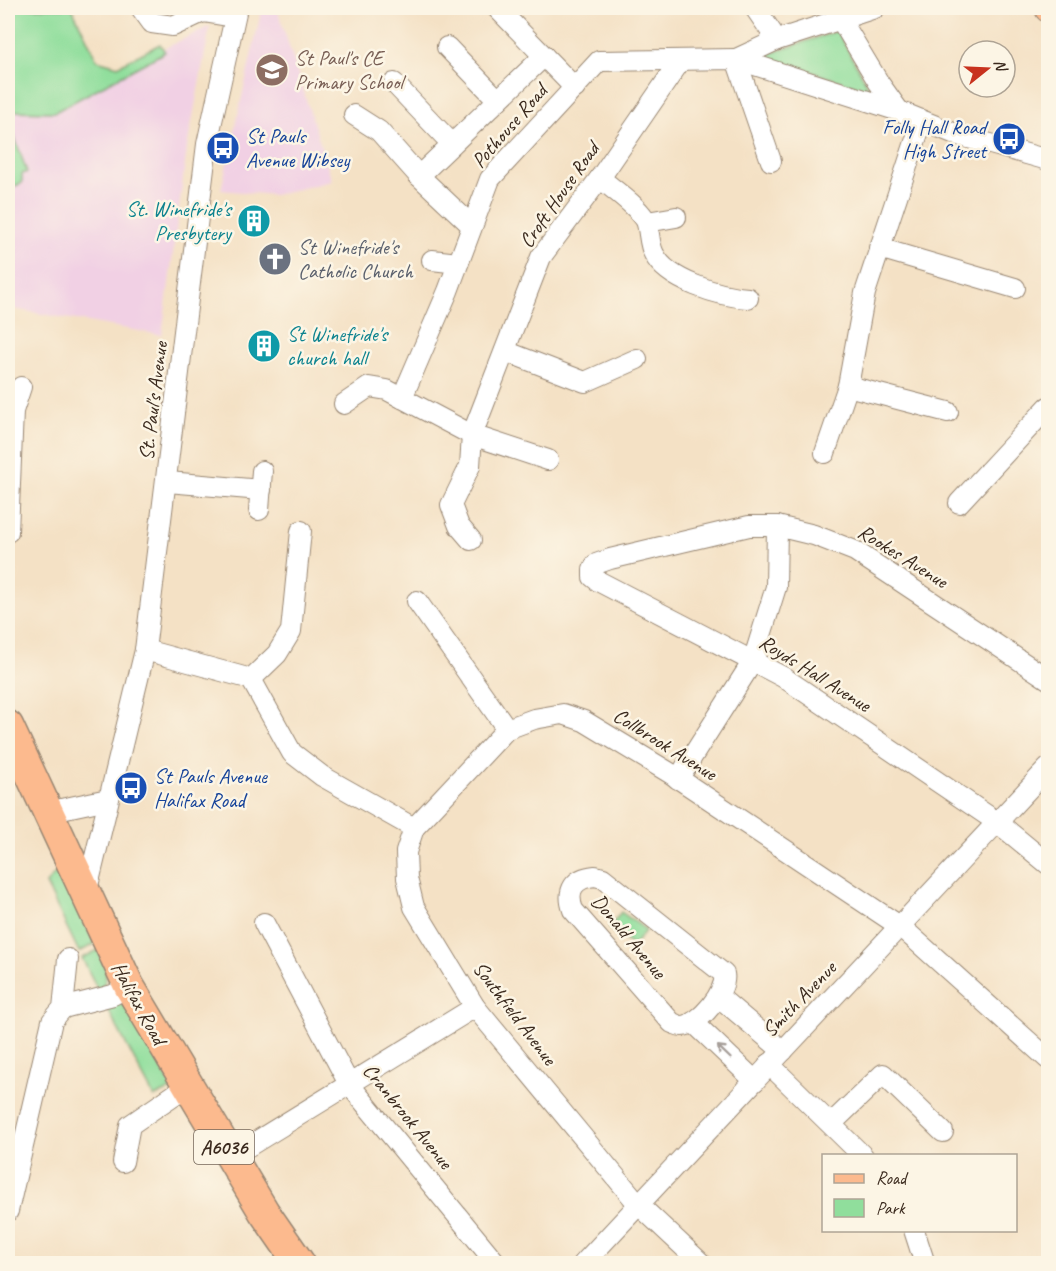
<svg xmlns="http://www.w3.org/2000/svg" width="1056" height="1271" font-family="Caveat,sans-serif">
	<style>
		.built { fill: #f1d0e4 }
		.green { fill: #90de9c; stroke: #66845d; stroke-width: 1.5 }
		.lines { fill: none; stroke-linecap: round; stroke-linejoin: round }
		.minor-casing { stroke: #988672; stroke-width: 22 }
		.major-casing { stroke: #988672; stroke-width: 28 }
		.highway-casing { stroke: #988672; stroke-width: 33 }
		.minor { stroke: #fff; stroke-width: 20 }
		.major { stroke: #fcba8e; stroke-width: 26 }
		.highway { stroke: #fcba8e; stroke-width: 30 }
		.oneway { stroke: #a79f9a }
		.labels { text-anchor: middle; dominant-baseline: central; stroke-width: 5; stroke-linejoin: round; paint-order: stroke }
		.shield { fill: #fcf5e5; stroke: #75675a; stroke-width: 1.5 }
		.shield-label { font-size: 20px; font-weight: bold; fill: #3b2a1e }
		.education-label { font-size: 21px; fill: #785e54; stroke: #fcf5e5; text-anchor: start }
		.street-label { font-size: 21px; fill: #3b2a1e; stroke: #fcf5e5 }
		.transit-label { font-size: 21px; fill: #164399; stroke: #fcf5e5; text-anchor: start }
		.culture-label { font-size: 21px; fill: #0d838f; stroke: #fcf5e5; text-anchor: end }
		.worship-label { font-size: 21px; fill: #5b616d; stroke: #fcf5e5; text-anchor: start }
	</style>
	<rect width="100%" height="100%" fill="#fcf5e5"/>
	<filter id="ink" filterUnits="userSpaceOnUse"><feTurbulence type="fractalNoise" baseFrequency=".0167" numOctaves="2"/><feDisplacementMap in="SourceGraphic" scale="12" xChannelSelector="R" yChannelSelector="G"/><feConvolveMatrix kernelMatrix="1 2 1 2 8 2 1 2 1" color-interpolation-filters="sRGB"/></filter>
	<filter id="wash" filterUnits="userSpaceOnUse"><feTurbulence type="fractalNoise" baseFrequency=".008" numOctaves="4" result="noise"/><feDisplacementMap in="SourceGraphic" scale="24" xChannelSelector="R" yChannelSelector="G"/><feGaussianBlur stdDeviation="1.35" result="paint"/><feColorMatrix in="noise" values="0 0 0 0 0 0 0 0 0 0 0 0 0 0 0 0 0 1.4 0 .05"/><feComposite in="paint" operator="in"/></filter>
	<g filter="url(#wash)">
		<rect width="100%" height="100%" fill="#f4e1c5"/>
		<g class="built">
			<polygon points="262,8 277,8 332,181 274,195 221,190"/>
			<polygon points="210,26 187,148 162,335 8,308 8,111 56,112 163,49"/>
		</g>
		<g class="green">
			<polygon points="8,8 72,8 97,60 118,66 160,44 165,52 55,112 8,111"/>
			<polygon points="837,31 871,91 768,58 768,54"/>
			<polygon points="8,119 27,172 22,174 22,183 8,189"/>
			<polygon points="59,869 95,944 79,952 46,884"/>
			<polygon points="621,912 646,930 633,946 609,928"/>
			<path d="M98 950C104 965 113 978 98 990L82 958Z"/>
			<polygon points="116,1003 126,1005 173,1089 154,1097 106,1006"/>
		</g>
	</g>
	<g filter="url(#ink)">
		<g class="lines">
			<defs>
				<g id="minor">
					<polyline points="141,8 152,23 173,26 203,12 234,17"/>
					<polyline points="497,8 575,88"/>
					<polyline points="755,8 777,40"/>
					<polyline points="835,10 879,83 899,111"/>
					<polyline points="447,47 498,100"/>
					<polyline points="394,83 452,144"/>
					<polyline points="354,115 379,131 419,176 471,225"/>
					<polyline points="771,161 736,59 777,40 875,8"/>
					<polyline points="419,176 544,56"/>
					<path d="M600 178C615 191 634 203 645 219 650 227 648 243 654 254 667 281 720 296 748 298"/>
					<polyline points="647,222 676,217"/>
					<polyline points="879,248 1015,288"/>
					<polyline points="432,260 458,263"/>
					<polyline points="505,351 585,382 637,359"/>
					<polyline points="848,386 948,412"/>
					<polyline points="402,398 448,291 490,179 599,61 736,59 899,111 958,135 1048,160"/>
					<polyline points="344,404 369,387 387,390 472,435 548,460"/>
					<polyline points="825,453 848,386 865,293 922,121"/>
					<polyline points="168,482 261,490"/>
					<polyline points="959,503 1048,407"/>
					<polyline points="259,510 262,471"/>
					<polyline points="8,532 13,411 21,387"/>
					<polyline points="471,540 459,526 451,505 470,466 472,435 541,257 600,178 681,60"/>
					<polyline points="417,601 507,729"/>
					<polyline points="145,650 251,679 277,654 291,631 301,531"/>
					<polyline points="251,679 292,753 322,776 414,828"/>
					<polyline points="1048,679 855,551 814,535 777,526 749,526 610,559 596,564 593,570 593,577 598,581 783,677 997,822 1048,864"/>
					<polyline points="678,779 753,661 776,587 777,526"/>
					<polyline points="47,812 108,799"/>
					<path d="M595 876 603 878 724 974C728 990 699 1026 682 1026 678 1026 676 1024 672 1023L573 910C566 890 574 878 595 876Z"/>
					<polyline points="86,894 145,650 207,144 237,8"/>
					<polyline points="264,923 349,1084 497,1264"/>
					<polyline points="719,997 783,1051"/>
					<polyline points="63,1008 113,995 129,986"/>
					<polyline points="693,1022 755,1081"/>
					<polyline points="769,1064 863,1156"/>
					<polyline points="832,1123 883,1074 943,1132"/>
					<polyline points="231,1157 475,1007"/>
					<polyline points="123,1162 130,1125 187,1086"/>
					<polyline points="8,1211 52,1021 63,1008 68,959"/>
					<polyline points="914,1230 925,1264"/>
					<polyline points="583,1264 1048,768"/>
					<polyline points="702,1264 639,1205 475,1007 414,907 407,878 406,852 414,828 507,729 534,719 563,714 584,721 670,773 901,927 1048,1059"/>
				</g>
				<polyline id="major" points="1048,8 1048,9"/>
				<polyline id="highway" points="8,726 129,986 264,1212 300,1264"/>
			</defs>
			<use href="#minor" class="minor-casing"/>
			<use href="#major" class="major-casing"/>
			<use href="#highway" class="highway-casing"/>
			<use href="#minor" class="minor"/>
			<use href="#major" class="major"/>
			<use href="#highway" class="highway"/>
		</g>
		<defs><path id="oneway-shaft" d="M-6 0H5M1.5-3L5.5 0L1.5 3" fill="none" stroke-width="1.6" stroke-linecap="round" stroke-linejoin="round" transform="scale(1.5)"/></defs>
		<use class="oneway" href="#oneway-shaft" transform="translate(724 1052) rotate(-136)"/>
	</g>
	<defs>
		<symbol id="school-disc" viewBox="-11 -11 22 22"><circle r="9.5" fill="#8d6e63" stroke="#fcf5e5"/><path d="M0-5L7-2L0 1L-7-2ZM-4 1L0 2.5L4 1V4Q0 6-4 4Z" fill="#fff"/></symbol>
		<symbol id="bus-disc" viewBox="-11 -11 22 22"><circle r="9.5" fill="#1a4fb4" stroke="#fcf5e5"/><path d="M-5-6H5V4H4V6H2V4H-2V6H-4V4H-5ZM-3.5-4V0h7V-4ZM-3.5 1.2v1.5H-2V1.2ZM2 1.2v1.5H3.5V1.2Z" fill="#fff"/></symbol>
		<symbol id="building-disc" viewBox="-11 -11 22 22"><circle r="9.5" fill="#0f9aa8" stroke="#fcf5e5"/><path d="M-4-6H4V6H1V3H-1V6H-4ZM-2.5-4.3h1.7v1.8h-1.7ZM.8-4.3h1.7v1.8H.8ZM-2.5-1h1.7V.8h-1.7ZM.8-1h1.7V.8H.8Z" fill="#fff"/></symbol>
		<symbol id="church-disc" viewBox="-11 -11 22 22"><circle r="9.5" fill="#6b7280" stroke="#fcf5e5"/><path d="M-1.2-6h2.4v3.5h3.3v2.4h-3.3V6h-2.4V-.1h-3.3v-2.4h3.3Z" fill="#fff"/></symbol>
	</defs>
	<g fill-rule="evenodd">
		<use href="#school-disc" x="253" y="51" width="38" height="38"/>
		<use href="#bus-disc" x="990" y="120" width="38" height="38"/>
		<use href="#bus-disc" x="204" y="129" width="38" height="38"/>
		<use href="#building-disc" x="235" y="202" width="38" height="38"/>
		<use href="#church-disc" x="256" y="240" width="38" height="38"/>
		<use href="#building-disc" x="245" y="327" width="38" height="38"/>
		<use href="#bus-disc" x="112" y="769" width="38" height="38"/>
	</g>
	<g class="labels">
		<rect class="shield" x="194" y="1130" width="60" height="34" rx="4.5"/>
		<g class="shield-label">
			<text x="224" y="1147">A6036</text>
		</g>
		<g class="education-label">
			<text x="295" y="58">St Paul's CE<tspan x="295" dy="24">Primary School</tspan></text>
		</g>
		<g class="street-label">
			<text transform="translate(509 126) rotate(-49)">Pothouse Road</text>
			<text transform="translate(559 195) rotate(-55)">Croft House Road</text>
			<text transform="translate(153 401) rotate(-83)">St. Paul's Avenue</text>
			<text transform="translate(903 556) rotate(32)">Rookes Avenue</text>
			<text transform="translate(815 673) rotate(32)">Royds Hall Avenue</text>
			<text transform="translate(665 744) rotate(32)">Collbrook Avenue</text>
			<text transform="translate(629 936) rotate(50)">Donald Avenue</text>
			<text transform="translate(799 999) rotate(-46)">Smith Avenue</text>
			<text transform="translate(139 1003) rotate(61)">Halifax Road</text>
			<text transform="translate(515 1013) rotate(53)">Southfield Avenue</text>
			<text transform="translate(408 1116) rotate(51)">Cranbrook Avenue</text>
		</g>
		<g class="transit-label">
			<text x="986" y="127" text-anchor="end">Folly Hall Road<tspan x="986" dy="24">High Street</tspan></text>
			<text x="246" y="136">St Pauls<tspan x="246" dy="24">Avenue Wibsey</tspan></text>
			<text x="154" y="776">St Pauls Avenue<tspan x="154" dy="24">Halifax Road</tspan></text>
		</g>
		<g class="culture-label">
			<text x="231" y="209">St. Winefride's<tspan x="231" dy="24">Presbytery</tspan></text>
			<text x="287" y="334" text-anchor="start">St Winefride's<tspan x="287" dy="24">church hall</tspan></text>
		</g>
		<g class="worship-label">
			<text x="298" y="247">St Winefride's<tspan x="298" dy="24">Catholic Church</tspan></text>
		</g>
	</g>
	<rect width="1056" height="1271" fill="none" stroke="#fcf5e5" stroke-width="30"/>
	<rect x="822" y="1154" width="195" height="78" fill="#fcf5e5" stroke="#afa495" stroke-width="1.5"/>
	<rect x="834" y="1174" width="30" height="9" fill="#fcba8e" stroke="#afa495" stroke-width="1.5"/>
	<text x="876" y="1184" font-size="18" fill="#3b2a1e">Road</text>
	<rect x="834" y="1199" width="30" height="18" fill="#90de9c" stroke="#afa495" stroke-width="1.5"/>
	<text x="876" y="1214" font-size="18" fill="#3b2a1e">Park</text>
	<g transform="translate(987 69) rotate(72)"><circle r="28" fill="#fcf5e5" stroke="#afa495" stroke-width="1.5"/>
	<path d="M0-4.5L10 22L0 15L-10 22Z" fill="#c8321e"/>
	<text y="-9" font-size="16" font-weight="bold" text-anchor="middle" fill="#3b2a1e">N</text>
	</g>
</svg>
